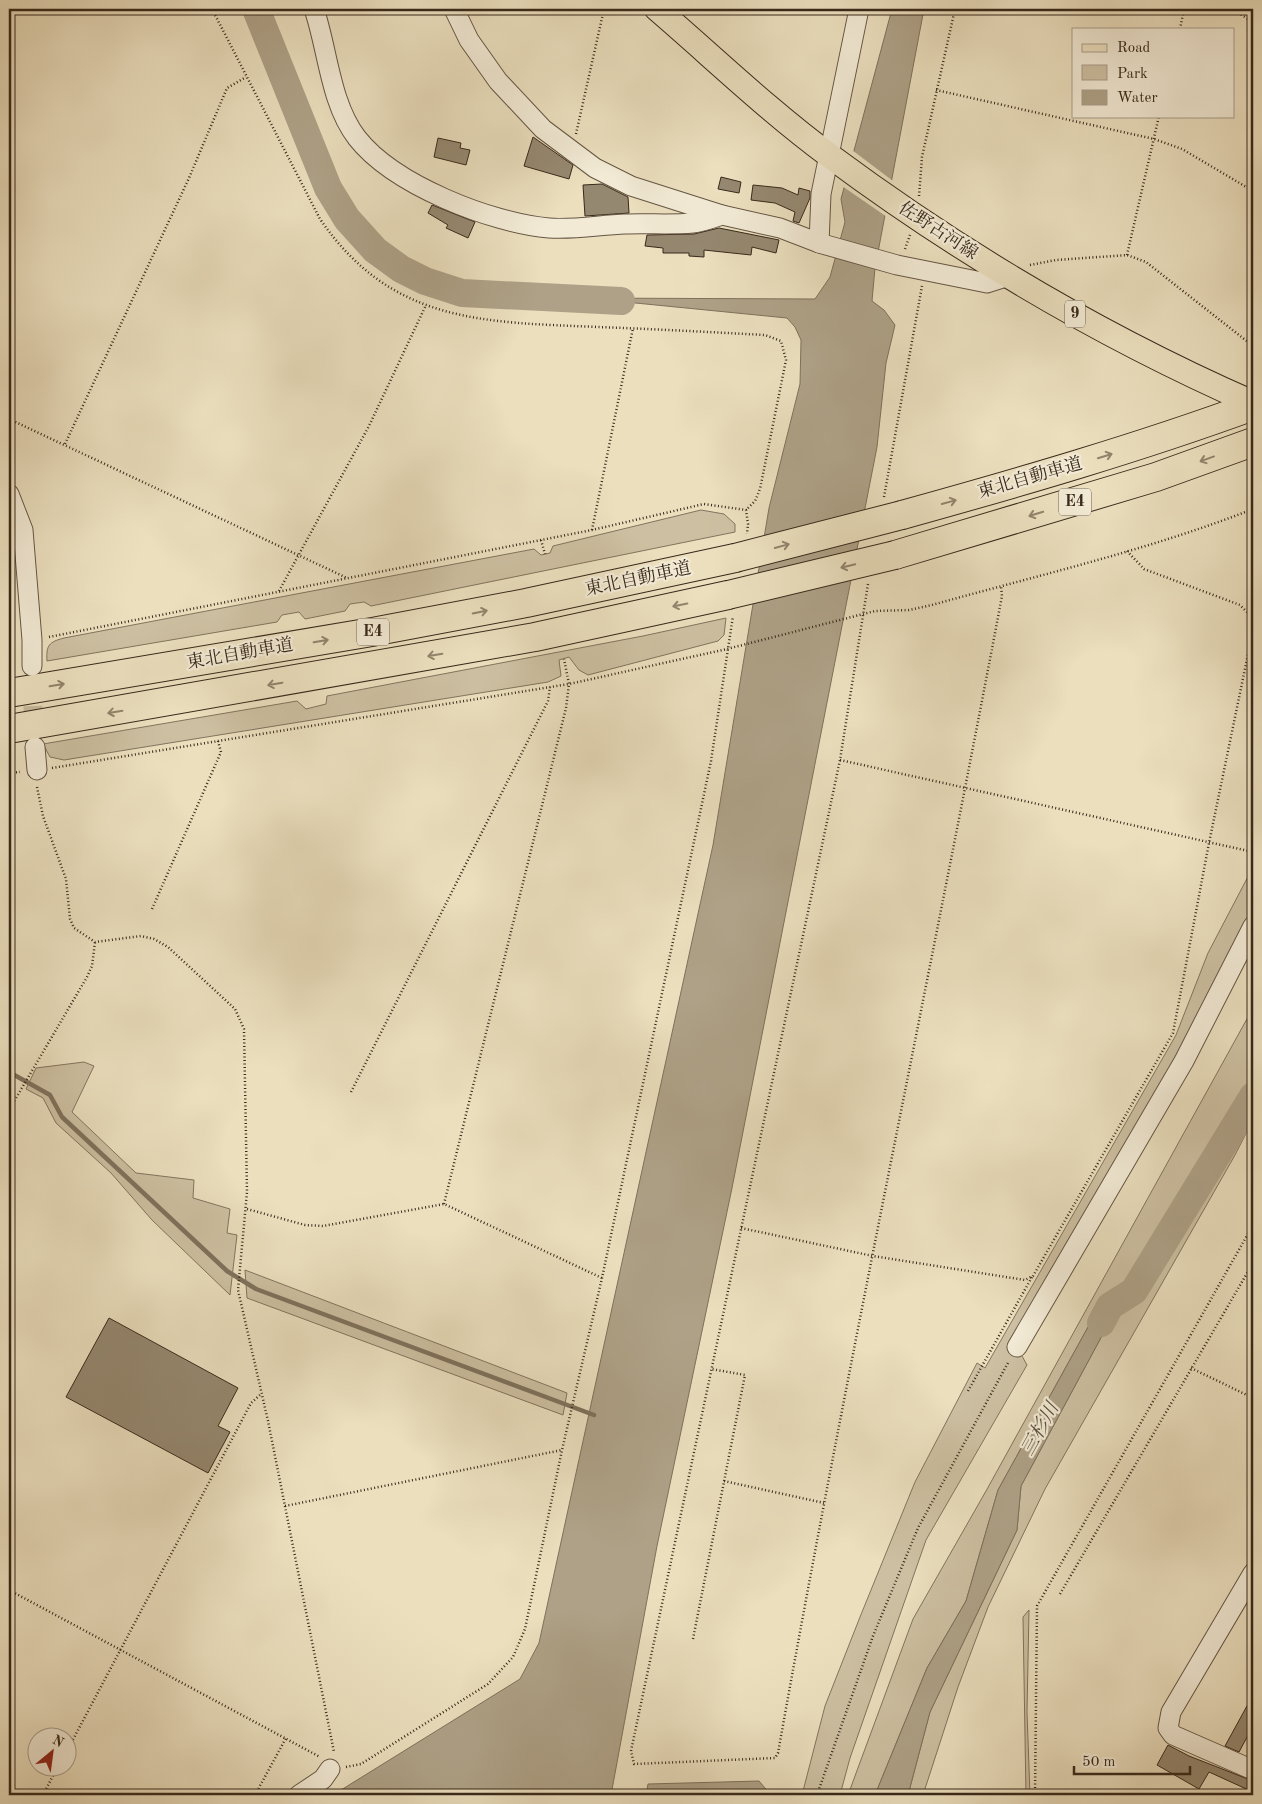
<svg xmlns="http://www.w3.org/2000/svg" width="1262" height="1804" font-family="'Old Standard TT','Noto Serif JP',serif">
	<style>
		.green { fill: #cdc0a2; stroke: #82745e }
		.water { fill: #aea187; stroke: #7f715c }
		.pier { fill: #ebdfbe }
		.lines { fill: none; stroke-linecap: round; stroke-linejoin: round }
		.stream { stroke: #7f715c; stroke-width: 4.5 }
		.river { stroke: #aea187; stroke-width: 28 }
		.building { fill: #958870; stroke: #38291b }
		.minor-tunnel { stroke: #c7bb9d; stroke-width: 19; stroke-dasharray: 19 9; stroke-linecap: butt }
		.minor-casing { stroke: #655644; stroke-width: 21 }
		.major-casing { stroke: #38291b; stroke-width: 26 }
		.highway-casing { stroke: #38291b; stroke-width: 30 }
		.path { stroke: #38291b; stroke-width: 2.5; stroke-dasharray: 1 2.5; stroke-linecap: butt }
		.minor { stroke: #f2ead5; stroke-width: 19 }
		.major { stroke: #ebdfbe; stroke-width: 24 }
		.highway { stroke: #ebdfbe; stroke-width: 28 }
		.highway-bridge-casing { stroke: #38291b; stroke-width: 30; stroke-linecap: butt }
		.highway-bridge { stroke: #ebdfbe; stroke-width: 28 }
		.oneway { stroke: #92846c }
		.labels { text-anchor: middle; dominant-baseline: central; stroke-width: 4.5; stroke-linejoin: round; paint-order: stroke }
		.shield { fill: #f2ead5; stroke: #706353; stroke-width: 1 }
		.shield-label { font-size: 16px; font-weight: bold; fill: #38291b }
		.street-label { font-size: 18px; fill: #38291b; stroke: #f2ead5 }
		.water-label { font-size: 19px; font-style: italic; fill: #5b4d3b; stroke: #f2ead5 }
	</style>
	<rect width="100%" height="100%" fill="#ebdfbe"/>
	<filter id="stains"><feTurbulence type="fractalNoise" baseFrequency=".004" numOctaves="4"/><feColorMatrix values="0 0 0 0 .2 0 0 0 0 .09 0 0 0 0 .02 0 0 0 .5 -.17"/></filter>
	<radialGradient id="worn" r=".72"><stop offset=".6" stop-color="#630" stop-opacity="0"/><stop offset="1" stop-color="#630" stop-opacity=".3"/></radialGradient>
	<g class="green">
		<path d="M701 510 724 514 735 524V532L371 606 364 602 350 604 345 611 305 619 299 612 282 615 277 622 47 661C46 645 49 642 64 638L534 549 541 555 550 553 553 546Z"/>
		<polygon points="726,618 724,635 718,641 588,675 579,670 569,657 559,660 561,676 548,682 64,760 50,757 43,744 297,701 306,709 326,704 327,696 643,636"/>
		<polygon points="1253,867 1253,910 1183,1051 1017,1347 1027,1365 926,1540 850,1758 840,1795 802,1795 825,1706 860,1617 915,1482 977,1363 985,1368 1176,1035 1208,953"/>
		<polygon points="1253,1008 1253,1120 1235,1155 1045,1489 988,1607 958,1687 923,1795 908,1795 930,1712 1017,1530 1021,1486 1111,1319 1127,1294 1103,1300 998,1490 966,1601 927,1668 875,1795 848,1795 913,1619 986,1491"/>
		<polygon points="84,1062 94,1066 72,1112 136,1173 194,1180 193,1198 230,1209 227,1233 237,1235 230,1295 152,1220 111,1173 56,1123 43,1098 26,1089 36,1068"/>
		<polygon points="245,1270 567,1393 563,1415 247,1298"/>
		<polygon points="1029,1610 1027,1712 1030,1795 1026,1795 1023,1617"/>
	</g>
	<g class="water">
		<polygon points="892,9 924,9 875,268 872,301 884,310 895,325 886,363 877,447 732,1188 657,1546 611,1795 333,1795 520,1679 539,1643 713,845 769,508 800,384 801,340 795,327 787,318 585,298 815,299 830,277 845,222 841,199"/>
		<polygon points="1128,1285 1127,1294 1111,1319 1021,1486 1017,1530 930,1712 908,1795 875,1795 927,1668 966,1601 998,1490 1103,1300"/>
		<polygon points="759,1781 771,1795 646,1795 648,1784"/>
	</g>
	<polygon class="pier" points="852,150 893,181 887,217 842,186"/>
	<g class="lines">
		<polyline class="stream" points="9,1072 50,1095 62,1117 227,1271 256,1289 594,1415"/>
		<g class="river">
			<polyline points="256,9 328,188 347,219 375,250 401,269 425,281 462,293 621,301"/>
			<polyline points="1101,1323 1110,1306 1134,1291 1253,1096"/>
		</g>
	</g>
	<g class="building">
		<polygon points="533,137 573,165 569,179 524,166"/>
		<polygon points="438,138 461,143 460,148 470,150 466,165 434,157"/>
		<polygon points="721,177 741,182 739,193 718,189"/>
		<polygon points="602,184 628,197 629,213 585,216 583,185"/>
		<polygon points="753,185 782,188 798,195 799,188 810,191 810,198 799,223 793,221 795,212 775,203 751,200"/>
		<polygon points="432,205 475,222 468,238 446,228 448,225 428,213"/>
		<polygon points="719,228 779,240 776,253 752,247 751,255 704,250 704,257 689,256 689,253 663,253 663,248 645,246 647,235 694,234"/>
		<polygon points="109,1318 238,1388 218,1426 230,1432 208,1473 66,1397"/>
		<polygon points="1253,1695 1253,1726 1239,1752 1225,1746"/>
		<polygon points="1168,1745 1189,1756 1253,1781 1253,1792 1209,1772 1199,1789 1157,1765"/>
	</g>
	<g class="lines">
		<polyline class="minor-tunnel" points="32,678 34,736"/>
		<defs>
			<g id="minor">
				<path d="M314 9C328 50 330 103 357 138 394 185 491 223 549 228 573 230 600 225 625 224 647 223 670 225 693 223 703 222 713 218 722 215"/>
				<polyline points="454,9 469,40 498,81 543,129 595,168 631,186 722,215 780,228 819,243 897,265 987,283 1009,276"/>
				<polyline points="819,243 821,194 859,9"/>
				<polyline points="9,494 23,530 32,640 32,666"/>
				<polyline points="35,747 37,770"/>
				<polyline points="1017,1347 1184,1061 1253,926"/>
				<polyline points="1253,1573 1171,1712 1168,1728 1173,1735 1253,1770"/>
				<polyline points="299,1795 323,1779 330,1769"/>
			</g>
			<path id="major" d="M657 9C714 58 769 111 830 156 962 254 1103 337 1253 403"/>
			<g id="highway">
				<path d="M902 515C1021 482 1138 448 1253 406"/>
				<polyline points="895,555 1156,477 1253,442"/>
				<polyline points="9,693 372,632 526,603 735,558"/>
				<polyline points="9,729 535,637 728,595"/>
			</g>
		</defs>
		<use href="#minor" class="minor-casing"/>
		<use href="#major" class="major-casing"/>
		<use href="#highway" class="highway-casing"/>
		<g class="path">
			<path d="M212 9 320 219C392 324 484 322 598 327 653 329 709 332 765 335L781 341 786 360 760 489 755 501 746 510"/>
			<polyline points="1232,9 1253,22"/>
			<polyline points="1180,29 1184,9"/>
			<polyline points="936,90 1154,139 1182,149 1253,191"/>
			<polyline points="576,134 604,9"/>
			<polyline points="919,196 922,157 955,9"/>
			<polyline points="905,249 910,235"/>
			<polyline points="1127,255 1159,116"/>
			<polyline points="1030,265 1056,260 1127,255 1146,262 1253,346"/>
			<polyline points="9,419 347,578"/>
			<polyline points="65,444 189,178 227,88 246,77"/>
			<polyline points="884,497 922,286"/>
			<polyline points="592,530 633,328"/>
			<polyline points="541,540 545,554"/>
			<polyline points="1127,551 1144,569 1240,605 1250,615 1253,623"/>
			<path d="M868 584 840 760 631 1751 634 1764 775 1758 778 1753C847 1366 929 982 1002 596L1001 586"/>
			<polyline points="279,591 369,426 426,305"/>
			<polyline points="49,637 592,530 704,504 746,510 748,524 747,534"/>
			<polyline points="9,647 15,645"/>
			<polyline points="840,760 1253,852"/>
			<path d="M52 768 569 684 727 649 875 611 909 610 932 605C1039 575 1149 550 1253 509"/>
			<polyline points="9,773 20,772"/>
			<polyline points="37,787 43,816 66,879 70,919 74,928 95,942 141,936 154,939 168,947 235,1009 244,1029 247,1192 238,1290 268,1421 334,1752"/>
			<polyline points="152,909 221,752 218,741"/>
			<polyline points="351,1092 548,701 550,687"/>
			<polyline points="9,1110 87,977 92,966 95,942"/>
			<polyline points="444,1204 566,708 569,684 564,659"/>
			<polyline points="247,1209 305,1225 323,1226 444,1204 602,1278"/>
			<polyline points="741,1228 873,1256 1025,1280 1033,1276 1173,1033 1209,843 1253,630"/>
			<polyline points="1191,1368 1253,1398"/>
			<polyline points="968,1391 1032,1277"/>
			<polyline points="724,1481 824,1503"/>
			<polyline points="285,1506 562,1450"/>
			<polyline points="9,1590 320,1757"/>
			<polyline points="1060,1594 1253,1263"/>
			<polyline points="693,1639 745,1375 711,1369"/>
			<polyline points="68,1749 251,1403 260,1395"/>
			<polyline points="346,1767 361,1764 488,1684 513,1657 525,1629 562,1450 602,1278 711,761 733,616"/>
			<polyline points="43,1795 58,1766"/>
			<polyline points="255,1795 286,1738"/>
			<polyline points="817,1795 873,1636 918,1528 1009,1361"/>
			<polyline points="1035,1795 1037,1606 1253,1225"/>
		</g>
		<use href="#minor" class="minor"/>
		<use href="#major" class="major"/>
		<use href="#highway" class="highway"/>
		<defs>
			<g id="highway-bridge">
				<polyline points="735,558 902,515"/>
				<polyline points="728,595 895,555"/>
			</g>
		</defs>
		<use href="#highway-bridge" class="highway-bridge-casing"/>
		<use href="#highway-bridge" class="highway-bridge"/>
	</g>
	<defs><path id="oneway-shaft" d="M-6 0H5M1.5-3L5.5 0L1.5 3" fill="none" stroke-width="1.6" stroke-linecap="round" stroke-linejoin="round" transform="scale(1.25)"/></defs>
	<g class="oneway">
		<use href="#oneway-shaft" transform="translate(1105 456) rotate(-17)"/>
		<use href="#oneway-shaft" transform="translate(1207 459) rotate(160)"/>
		<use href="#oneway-shaft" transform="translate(949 502) rotate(-15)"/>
		<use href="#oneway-shaft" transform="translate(1036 514) rotate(163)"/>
		<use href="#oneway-shaft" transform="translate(782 546) rotate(-15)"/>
		<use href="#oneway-shaft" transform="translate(848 566) rotate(166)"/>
		<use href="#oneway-shaft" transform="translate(680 605) rotate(168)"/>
		<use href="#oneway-shaft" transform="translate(480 612) rotate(-11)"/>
		<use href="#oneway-shaft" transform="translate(321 641) rotate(-10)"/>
		<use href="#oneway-shaft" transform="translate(435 655) rotate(170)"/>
		<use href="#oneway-shaft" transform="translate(275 684) rotate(170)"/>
		<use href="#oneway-shaft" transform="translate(57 685) rotate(-10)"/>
		<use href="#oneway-shaft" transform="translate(115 712) rotate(171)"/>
	</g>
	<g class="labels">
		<g class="shield">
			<rect x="1065" y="300.5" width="20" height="27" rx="4"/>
			<rect x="1059" y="488.5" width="32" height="27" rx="4"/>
			<rect x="357" y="618.5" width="32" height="27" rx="4"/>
		</g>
		<g class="shield-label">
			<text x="1075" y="314">9</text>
			<text x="1075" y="502">E4</text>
			<text x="373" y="632">E4</text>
		</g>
		<g class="street-label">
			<text transform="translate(938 231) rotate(33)">佐野古河線</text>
			<text transform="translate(1030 478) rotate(-16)">東北自動車道</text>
			<text transform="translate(638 579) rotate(-12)">東北自動車道</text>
			<text transform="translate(240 654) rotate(-10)">東北自動車道</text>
		</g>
		<g class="water-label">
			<text transform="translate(1041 1430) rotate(-61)">三杉川</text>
		</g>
	</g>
	<rect width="1262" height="1804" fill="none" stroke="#ebdfbe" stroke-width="30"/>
	<rect x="10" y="10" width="1242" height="1784" fill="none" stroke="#38291b" stroke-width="2.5"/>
	<rect x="15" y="15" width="1232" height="1774" fill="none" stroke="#38291b"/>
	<rect x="1072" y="28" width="162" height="90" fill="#f2ead5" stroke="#a89d8b"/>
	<rect x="1082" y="44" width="25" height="8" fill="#ebdfbe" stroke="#a89d8b"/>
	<text x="1117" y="52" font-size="15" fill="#38291b">Road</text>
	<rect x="1082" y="65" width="25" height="15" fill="#cdc0a2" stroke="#a89d8b"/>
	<text x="1117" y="78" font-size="15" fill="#38291b">Park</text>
	<rect x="1082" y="90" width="25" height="15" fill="#aea187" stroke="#a89d8b"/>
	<text x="1117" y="102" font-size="15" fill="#38291b">Water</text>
	<g transform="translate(52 1752) rotate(29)"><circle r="24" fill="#f2ead5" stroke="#a89d8b"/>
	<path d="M0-4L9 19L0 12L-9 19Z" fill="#8f2418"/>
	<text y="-8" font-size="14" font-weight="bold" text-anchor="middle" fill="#38291b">N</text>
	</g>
	<path d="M1074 1766v8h116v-8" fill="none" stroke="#38291b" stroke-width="2.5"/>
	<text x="1082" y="1766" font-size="15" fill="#38291b" stroke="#f2ead5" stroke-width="4" paint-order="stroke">50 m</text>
	<rect width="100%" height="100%" filter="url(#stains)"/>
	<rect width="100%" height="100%" fill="url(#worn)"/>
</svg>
